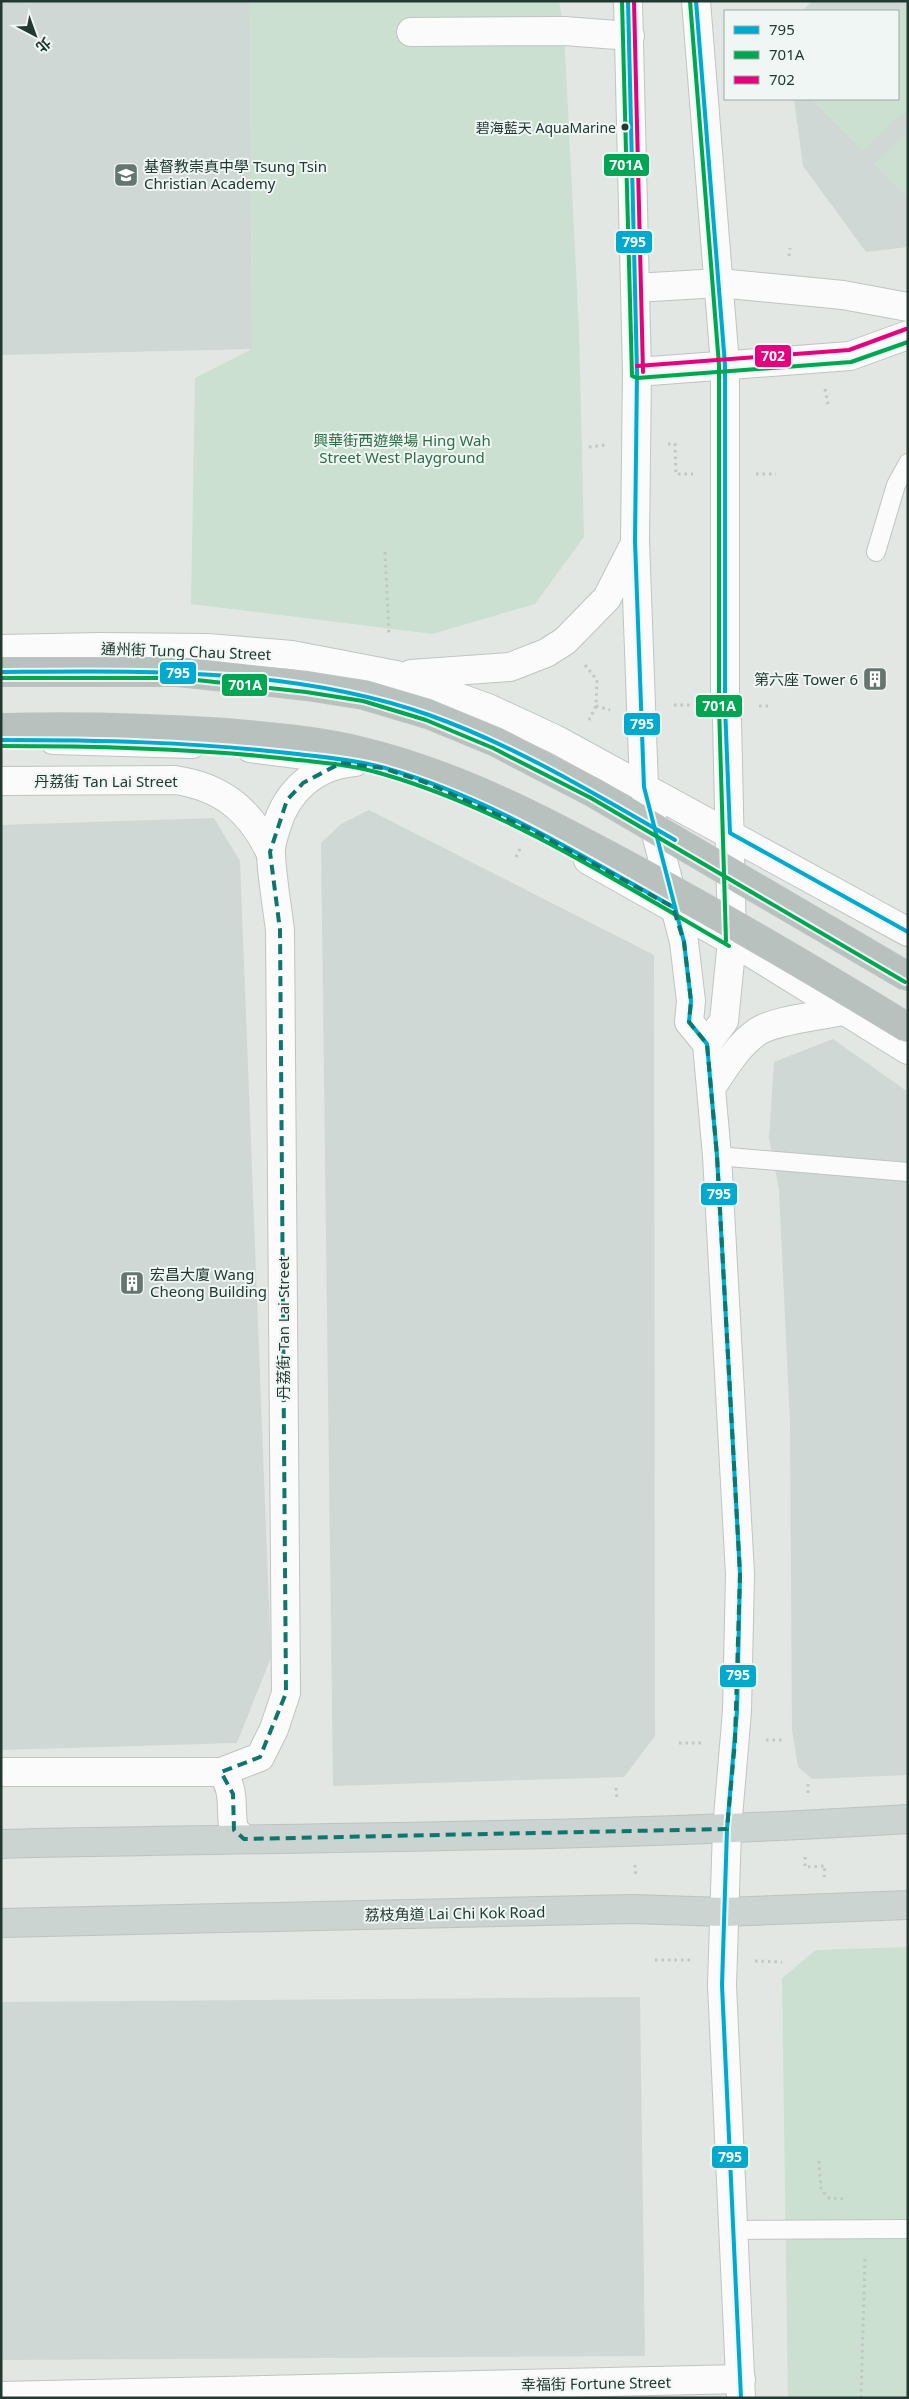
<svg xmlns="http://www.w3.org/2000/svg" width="909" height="2399" font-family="'Noto Sans','Noto Sans TC',sans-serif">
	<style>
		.built { fill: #cfd8d4 }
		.green { fill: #cbe0d0 }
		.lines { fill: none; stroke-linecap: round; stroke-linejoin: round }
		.lane-casing { stroke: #bfc4c1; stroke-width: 20 }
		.street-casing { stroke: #bfc4c1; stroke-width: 30 }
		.secondary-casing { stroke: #bec5c2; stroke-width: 30 }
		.primary-casing { stroke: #bcc3c1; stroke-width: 30 }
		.path { stroke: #c0c7c5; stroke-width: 3; stroke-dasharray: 2.5 4; stroke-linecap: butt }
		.lane { stroke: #fbfbfb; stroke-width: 18 }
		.street { stroke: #fbfbfb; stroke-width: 28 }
		.secondary { stroke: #fbfbfb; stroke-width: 28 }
		.primary { stroke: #ccd4d1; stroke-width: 28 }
		.highway-bridge-casing { stroke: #bcc3c1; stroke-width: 30; stroke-linecap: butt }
		.highway-bridge { stroke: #b9c1bf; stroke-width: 28 }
		.bus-1-casing { stroke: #eff6f3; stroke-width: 8 }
		.bus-2-casing { stroke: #eff6f3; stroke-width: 8 }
		.bus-3-casing { stroke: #eff6f3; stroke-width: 8 }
		.bus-1 { stroke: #00a9ce; stroke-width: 4 }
		.bus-2 { stroke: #00a651; stroke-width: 4 }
		.bus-3 { stroke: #e5007d; stroke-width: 4 }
		.marked { fill: none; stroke: #0f766e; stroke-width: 4; stroke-dasharray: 10 6; stroke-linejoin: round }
		.bus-dot { fill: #213931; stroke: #eff6f3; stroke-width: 2 }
		.labels { text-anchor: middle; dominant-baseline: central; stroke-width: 4; stroke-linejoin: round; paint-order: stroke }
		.bus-label { font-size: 14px; fill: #213931; stroke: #eff6f3; text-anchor: end }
		.poi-label { font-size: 15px; fill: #213931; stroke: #eff6f3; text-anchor: start }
		.park-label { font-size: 15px; fill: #2d6d44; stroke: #eff6f3 }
		.street-label { font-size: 15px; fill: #213931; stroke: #eff6f3 }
		.line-badge { stroke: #eff6f3; stroke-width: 2 }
		.badge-label { font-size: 14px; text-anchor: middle; font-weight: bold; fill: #fff }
	</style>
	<rect width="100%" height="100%" fill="#e2e7e4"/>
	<g class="built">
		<polygon points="1,1 250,1 252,349 1,355"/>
		<polygon points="812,1 908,1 908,247 866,252 803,166 794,99 898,99 898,11 802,11"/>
		<polygon points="369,810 654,955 655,1736 624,1777 333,1786 321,843 341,824"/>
		<polygon points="214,818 240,861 271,1657 237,1743 1,1750 1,825"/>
		<polygon points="833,1039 908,1092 908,1775 812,1779 798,1767 792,1730 790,1422 779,1190 769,1138 774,1062"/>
		<polygon points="640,1997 645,2356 1,2360 1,2002"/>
	</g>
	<g class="green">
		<polygon points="250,1 559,1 564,31 579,329 584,537 535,604 432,634 191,604 195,378 252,349"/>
		<polygon points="903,5 908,10 908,108 863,151 811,99 898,99 896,11"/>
		<polygon points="908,131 908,198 874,164"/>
		<polygon points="908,1947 908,2398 788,2398 782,1978 816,1950"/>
	</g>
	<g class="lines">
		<defs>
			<g id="lane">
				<polyline points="876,552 896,485 908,463"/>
				<polyline points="717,1156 908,1172"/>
				<polyline points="733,2230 908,2229"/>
			</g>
			<g id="street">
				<polyline points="411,32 564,31 630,36"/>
				<polyline points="635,288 719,283 843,295 908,307"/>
				<polyline points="637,372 850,356 908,335"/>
				<path d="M1 781 175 780C222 787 250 810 270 852"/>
				<path d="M1 1772H221L260 1757 274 1729 286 1693 280 930C277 905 272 879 271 854 270 845 274 836 276 828 287 790 316 765 355 762"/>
				<path d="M221 1772C237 1791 229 1809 234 1830L244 1839"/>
				<polyline points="1,2396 741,2379"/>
			</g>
			<g id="secondary">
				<polyline points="628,1 637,372 635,541 644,787 684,942 691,1001 689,1022 707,1044 717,1156 740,1574 737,1711 727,1829 722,1985 741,2398"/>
				<polyline points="696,1 725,365 725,706 727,720 732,941 724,1021 707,1044"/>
				<polyline points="1,649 100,647 208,648 292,655 396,675 488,708 555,739 908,932"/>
				<polyline points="411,674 510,667 546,653 565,641 607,598 634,545"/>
				<polyline points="53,740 192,744"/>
				<polyline points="250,748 336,759"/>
				<polyline points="588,860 732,941 908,1050"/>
				<path d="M711 1088C724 1069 737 1046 757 1032 774 1020 820 1016 842 1011"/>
			</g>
			<g id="primary">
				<path d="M1 1844C303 1837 606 1838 908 1819"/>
				<polyline points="1,1923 632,1909 724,1912 908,1905"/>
			</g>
		</defs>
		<use href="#lane" class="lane-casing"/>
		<use href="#street" class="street-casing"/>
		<use href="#secondary" class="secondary-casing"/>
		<use href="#primary" class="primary-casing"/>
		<g class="path">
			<polyline points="789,256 790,248"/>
			<polyline points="825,389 828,404"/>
			<polyline points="668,444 675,444 676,474 693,474"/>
			<polyline points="589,447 605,445"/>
			<polyline points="756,474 776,474"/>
			<polyline points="385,552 389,635"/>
			<polyline points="585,665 597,680 596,706 589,720"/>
			<polyline points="674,705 693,705"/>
			<polyline points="596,706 610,710"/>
			<polyline points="759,706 772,706"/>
			<polyline points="516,857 521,847"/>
			<polyline points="766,1740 783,1740"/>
			<polyline points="679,1743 702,1743"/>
			<polyline points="616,1788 617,1800"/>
			<polyline points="808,1793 808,1781"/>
			<polyline points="805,1857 805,1867 825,1866 824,1877"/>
			<polyline points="635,1865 636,1877"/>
			<polyline points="655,1960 692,1960"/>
			<polyline points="755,1961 782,1962"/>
			<polyline points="819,2161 821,2190 829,2198 847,2199"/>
			<polyline points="861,2398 865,2258"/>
		</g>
		<use href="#lane" class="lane"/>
		<use href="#street" class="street"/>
		<use href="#secondary" class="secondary"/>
		<use href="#primary" class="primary"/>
		<defs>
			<g id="highway-bridge">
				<polyline points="1,672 178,672 307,686 364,695 428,714 496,742 594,793 908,977"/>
				<path d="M1 728C77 726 151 728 227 733 272 737 318 741 363 752 457 775 543 820 628 866 723 917 815 971 908 1028"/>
			</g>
		</defs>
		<use href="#highway-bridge" class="highway-bridge-casing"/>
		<use href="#highway-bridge" class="highway-bridge"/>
		<defs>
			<g id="bus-1">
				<polyline points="628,1 637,372 635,541 644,787 684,942 691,1001 689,1022 707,1044 717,1156 740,1574 737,1711 727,1829 722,1985 741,2398"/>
				<polyline points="696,1 725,365 725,706 730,833 908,932"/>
				<path d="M1 672C143 671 293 667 429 715 516 746 595 794 675 840"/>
				<path d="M1 740C97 740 192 742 288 753 320 757 353 759 385 768 487 797 581 855 673 907"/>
			</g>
			<g id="bus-2">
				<polyline points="622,1 632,376 637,378 851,362 908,342"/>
				<polyline points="690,1 719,365 719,706 726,941"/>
				<polyline points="1,678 178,678 306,692 363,701 426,720 493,748 591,798 905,982"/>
				<path d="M1 746C94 746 187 748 280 758 314 762 350 764 383 774 507 810 618 882 729 946"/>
			</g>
			<g id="bus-3">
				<polyline points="634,1 643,372"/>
				<polyline points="637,366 849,350 906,329"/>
			</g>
		</defs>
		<use href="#bus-1" class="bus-1-casing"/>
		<use href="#bus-2" class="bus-2-casing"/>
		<use href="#bus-3" class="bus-3-casing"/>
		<use href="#bus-1" class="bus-1"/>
		<use href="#bus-2" class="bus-2"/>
		<use href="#bus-3" class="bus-3"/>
	</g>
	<path class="marked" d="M341 763 383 768 427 783 532 830 673 907 684 942 691 1001 689 1022 707 1044 717 1156 740 1574 735 1741 727 1829 244 1839 234 1830 233 1794 221 1772 260 1757 286 1693 280 930 270 852 287 800 303 783Z"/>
	<defs>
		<symbol id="school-square" viewBox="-11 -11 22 22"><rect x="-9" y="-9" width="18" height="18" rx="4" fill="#657670" stroke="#eff6f3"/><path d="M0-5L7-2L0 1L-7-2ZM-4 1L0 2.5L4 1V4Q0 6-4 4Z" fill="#fff"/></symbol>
		<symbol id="building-square" viewBox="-11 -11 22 22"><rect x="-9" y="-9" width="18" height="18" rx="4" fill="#657670" stroke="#eff6f3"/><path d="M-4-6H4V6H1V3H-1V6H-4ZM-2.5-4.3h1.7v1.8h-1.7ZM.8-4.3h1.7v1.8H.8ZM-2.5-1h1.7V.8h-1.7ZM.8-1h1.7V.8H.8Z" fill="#fff"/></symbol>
	</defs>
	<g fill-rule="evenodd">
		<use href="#school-square" x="112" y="161" width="28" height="28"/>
		<use href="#building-square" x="861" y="665" width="28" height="28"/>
		<use href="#building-square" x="118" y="1269" width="28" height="28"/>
	</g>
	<circle class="bus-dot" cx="625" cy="127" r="4.5"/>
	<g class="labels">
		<g class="bus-label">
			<text x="616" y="127">碧海藍天 AquaMarine</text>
		</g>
		<g class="poi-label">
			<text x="144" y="166">基督教崇真中學 Tsung Tsin<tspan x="144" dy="17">Christian Academy</tspan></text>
			<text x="858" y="679" text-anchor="end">第六座 Tower 6</text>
			<text x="150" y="1274">宏昌大廈 Wang<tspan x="150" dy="17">Cheong Building</tspan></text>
		</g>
		<g class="park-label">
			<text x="402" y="440">興華街西遊樂場 Hing Wah<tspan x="402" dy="17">Street West Playground</tspan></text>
		</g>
		<g class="street-label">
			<text transform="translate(186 651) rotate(2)">通州街 Tung Chau Street</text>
			<text x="106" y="781">丹荔街 Tan Lai Street</text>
			<text transform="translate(283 1328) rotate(-90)">丹荔街 Tan Lai Street</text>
			<text transform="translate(455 1913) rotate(-1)">荔枝角道 Lai Chi Kok Road</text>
			<text transform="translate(596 2383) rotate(-1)">幸福街 Fortune Street</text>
		</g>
	</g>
	<g class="line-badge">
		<rect x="603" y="153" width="47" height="24" rx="5" fill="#00a651"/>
		<rect x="615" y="230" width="38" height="24" rx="5" fill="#00a9ce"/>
		<rect x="754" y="344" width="38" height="24" rx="5" fill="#e5007d"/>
		<rect x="159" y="661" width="38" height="24" rx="5" fill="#00a9ce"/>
		<rect x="221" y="673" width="47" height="24" rx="5" fill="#00a651"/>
		<rect x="695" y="694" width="48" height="24" rx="5" fill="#00a651"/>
		<rect x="623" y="712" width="38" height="24" rx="5" fill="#00a9ce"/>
		<rect x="700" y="1182" width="38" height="24" rx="5" fill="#00a9ce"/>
		<rect x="719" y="1664" width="38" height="24" rx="5" fill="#00a9ce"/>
		<rect x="711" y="2145" width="38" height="24" rx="5" fill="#00a9ce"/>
	</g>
	<g class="badge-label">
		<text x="626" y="170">701A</text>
		<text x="634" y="247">795</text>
		<text x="773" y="361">702</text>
		<text x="178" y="678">795</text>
		<text x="245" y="690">701A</text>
		<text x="719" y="711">701A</text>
		<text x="642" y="729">795</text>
		<text x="719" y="1199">795</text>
		<text x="738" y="1680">795</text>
		<text x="730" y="2162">795</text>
	</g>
	<rect width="909" height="2399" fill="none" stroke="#213931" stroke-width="5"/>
	<rect x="724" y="10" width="175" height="90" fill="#eff6f3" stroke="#9daaa5"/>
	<rect x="734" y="26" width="25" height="8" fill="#00a9ce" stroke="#9daaa5"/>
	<text x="769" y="35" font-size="15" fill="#213931">795</text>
	<rect x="734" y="51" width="25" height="8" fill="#00a651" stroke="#9daaa5"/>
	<text x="769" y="60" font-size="15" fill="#213931">701A</text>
	<rect x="734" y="76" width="25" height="8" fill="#e5007d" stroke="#9daaa5"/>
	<text x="769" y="85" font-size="15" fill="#213931">702</text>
	<g transform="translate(35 35) rotate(139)" stroke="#eff6f3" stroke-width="4" paint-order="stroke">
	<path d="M0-4L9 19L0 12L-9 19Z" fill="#213931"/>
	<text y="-8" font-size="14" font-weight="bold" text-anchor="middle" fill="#213931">北</text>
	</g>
</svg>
